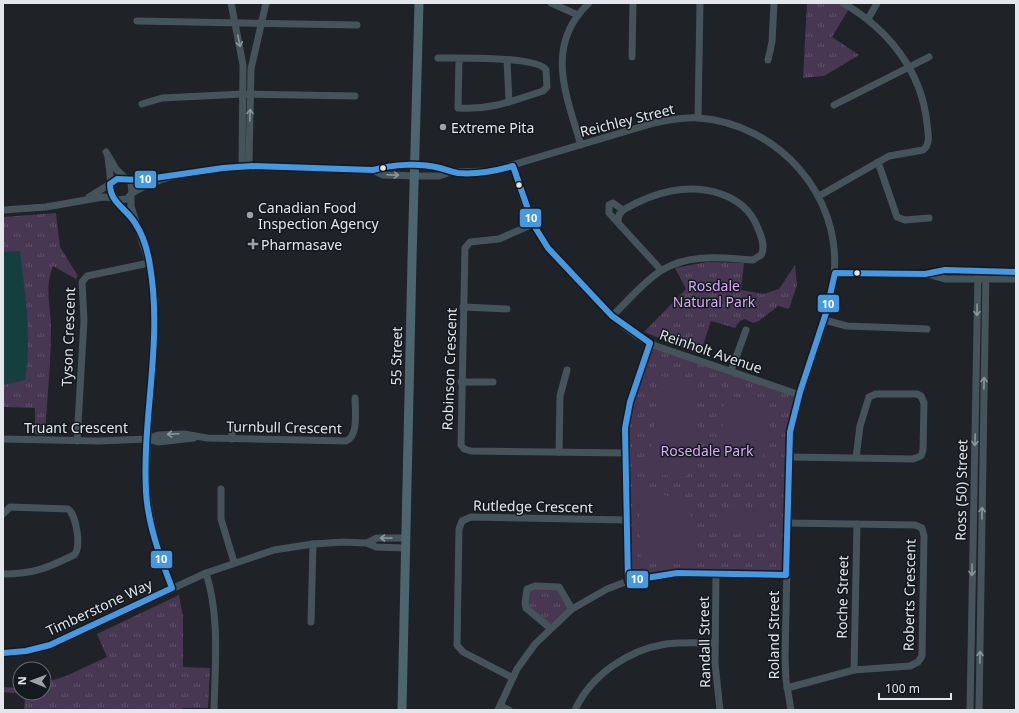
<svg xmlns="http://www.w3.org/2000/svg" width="1019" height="713" font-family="'Noto Sans',sans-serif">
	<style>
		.grass { fill: url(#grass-tufts) }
		.pitch { fill: #483752 }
		.water { fill: #153e3f }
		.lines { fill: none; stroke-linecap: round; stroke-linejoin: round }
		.minor { stroke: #44545a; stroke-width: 7 }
		.major { stroke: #4c656e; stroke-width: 9 }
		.bus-1-casing { stroke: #13191f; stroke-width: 9 }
		.bus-1 { stroke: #4699e1; stroke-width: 6 }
		.oneway { stroke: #8c969b }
		.poi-dot { fill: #9ea2a6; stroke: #13191f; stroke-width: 1.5 }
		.bus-dot { fill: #e3e7eb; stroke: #13191f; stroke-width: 1.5 }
		.labels { text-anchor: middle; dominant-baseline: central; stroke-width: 3; stroke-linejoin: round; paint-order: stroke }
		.street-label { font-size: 14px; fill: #e3e7eb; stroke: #13191f }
		.poi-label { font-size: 14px; fill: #e3e7eb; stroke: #13191f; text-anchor: start }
		.park-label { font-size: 14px; fill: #daacf4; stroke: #13191f }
		.line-badge { stroke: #13191f; stroke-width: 1.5 }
		.badge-label { font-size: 11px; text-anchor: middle; font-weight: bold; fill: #fff }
	</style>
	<defs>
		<pattern id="grass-tufts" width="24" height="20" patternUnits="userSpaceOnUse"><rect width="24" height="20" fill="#483752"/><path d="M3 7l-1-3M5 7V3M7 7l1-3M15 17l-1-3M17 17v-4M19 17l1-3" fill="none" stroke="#62546b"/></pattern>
	</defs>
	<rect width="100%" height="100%" fill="#1f2226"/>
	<g class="grass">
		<polygon points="807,3 843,3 850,7 832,37 859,55 824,76 803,78"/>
		<path d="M56 213 60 247 78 276 76 279 53 266C44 287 51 307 51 329 51 364 47 400 45 435L35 434V408L3 407V217Z"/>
		<polygon points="707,262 744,263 741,290 763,294 779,289 795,265 797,285 789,309 778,306 759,321 753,323 745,319 740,321 735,328 711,321 700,354 644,332 686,289 675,268"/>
		<polygon points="650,343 800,395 794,410 786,575 668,574 628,581 625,428"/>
		<polygon points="554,586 572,609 550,628 528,609 529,588"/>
		<polygon points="179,595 183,617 183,667 210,668 208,708 183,708 182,710 24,710 25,694 3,692 3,687 20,688 20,693 44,693 44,683 66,676 107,657 97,634"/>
	</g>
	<g class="pitch">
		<polygon points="659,376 699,380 688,476 649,474"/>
		<polygon points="725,398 767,401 762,470 719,468"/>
		<path d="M650 491C693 500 700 525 696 565L641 563 638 492Z"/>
		<polygon points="722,511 765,512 765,534 721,534"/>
	</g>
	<path class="water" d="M20 251C25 294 32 337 25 380L3 385V252Z"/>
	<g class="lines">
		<g class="minor">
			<polyline points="231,3 243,65 242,161 245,167 249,161 251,69 266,3"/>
			<polyline points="551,3 578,15"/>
			<polyline points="868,19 877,3"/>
			<polyline points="137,21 357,25"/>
			<polyline points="632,57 633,3"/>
			<path d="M438 58C456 58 538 56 546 70L547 87 543 91C512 101 491 110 458 108L459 59"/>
			<polyline points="507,60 509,102"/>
			<polyline points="768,60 772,42 774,3"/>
			<polyline points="142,104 162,98 243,94 355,96"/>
			<polyline points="834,105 929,57"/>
			<polyline points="698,118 700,3"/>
			<path d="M581 145C566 95 544 45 589 3"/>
			<polyline points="106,152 116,169 124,177"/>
			<polyline points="108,158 111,183"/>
			<polyline points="878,162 897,217 905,220 929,218"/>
			<path d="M513 166C519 185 524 206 533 224 543 245 561 262 577 279 600 304 623 332 656 346L800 395"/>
			<path d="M373 170 383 175 422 176H439L451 172 492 171 654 123C669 120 684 117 699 118 778 124 842 195 834 275 829 329 799 379 790 432L785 657 786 680 791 710"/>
			<polyline points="129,180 139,181 157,178"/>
			<path d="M132 193C195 155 300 168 373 170 392 163 432 164 451 172"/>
			<path d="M131 195V206L149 263 155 299 146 476C147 516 158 550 172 588"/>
			<path d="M819 196 889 156 923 150C931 144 928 133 927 124 922 71 888 29 843 3"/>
			<polyline points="89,197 110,184"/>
			<polyline points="117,200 127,199 132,193 131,182 124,177 118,178 111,183 110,193 133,220"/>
			<polyline points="3,210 46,207 103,197 114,198"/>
			<polyline points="623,210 613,203 609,205 609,213 661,270"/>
			<polyline points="533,224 499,239 470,242 465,248 461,445 464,449 471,451 625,453"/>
			<polyline points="835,273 925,274 945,270 1016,272"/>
			<polyline points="927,274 946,279 1016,279"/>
			<polyline points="463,307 507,309"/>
			<path d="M612 316C628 301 644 281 662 270 690 253 723 258 753 260L761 255C766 247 761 235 757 226 743 193 703 185 671 191 655 194 637 202 623 210L619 215 618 222"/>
			<polyline points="824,320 847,326 927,329"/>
			<polyline points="731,371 746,330"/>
			<polyline points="461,382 493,382"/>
			<polyline points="3,439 99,441 148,439 158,442 194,438"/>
			<path d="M148 439 158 435 184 434 207 438 346 441C359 436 355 410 355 398"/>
			<polyline points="232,439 232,430"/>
			<polyline points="77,441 84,320 82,282 87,276 149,263"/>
			<polyline points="559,452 560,396 567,370"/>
			<polyline points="789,457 913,459 921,456 923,450 924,403 921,396 917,394 876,394 869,397 860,426 856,458"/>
			<polyline points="221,489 221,519 234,562"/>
			<path d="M3 514 10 507 68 509C76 514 82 548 74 555 47 568 34 574 3 574"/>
			<polyline points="367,543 377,538 406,538"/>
			<path d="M206 573C220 617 215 664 214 710"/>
			<polyline points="716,574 715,663 720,710"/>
			<polyline points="628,581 625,428 630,402 650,343"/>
			<polyline points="311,622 313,544"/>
			<polyline points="550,628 526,608 525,603 527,589 535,586 559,587 572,609"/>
			<polyline points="3,653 26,651 50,645 206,573 274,550 313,544 343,542 367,543 376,547 405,548"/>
			<polyline points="854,670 857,524"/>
			<polyline points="513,678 463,652 457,645 459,529 462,521 471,517 626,520"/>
			<polyline points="787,688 854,670 910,666 918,662 922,656 924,536 922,528 915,525 787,523"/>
			<polyline points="500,706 509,710"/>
			<polyline points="498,710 517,669 535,644 572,609 607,589 628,581 668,574 786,575"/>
			<path d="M575 710C591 675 628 650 666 644 682 642 699 643 715 643"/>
			<polyline points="970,710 978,271"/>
			<polyline points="979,710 986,271"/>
		</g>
		<polyline class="major" points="402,710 412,260 419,3"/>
		<defs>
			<path id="bus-1" d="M3 653 26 651 50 645 172 588C160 557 148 525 146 492 142 416 163 342 150 266 148 252 143 235 135 223 126 208 110 203 110 184L117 179 141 180 223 168 252 166 373 170C394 164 419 163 440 168 447 170 452 172 458 173 477 175 495 171 513 166L533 224 548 248 612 316 650 343 630 402 625 428 628 581 677 573 786 575 790 432 800 392 826 313 835 273 925 274 945 270 1016 272"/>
		</defs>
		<use href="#bus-1" class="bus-1-casing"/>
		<use href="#bus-1" class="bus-1"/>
	</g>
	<defs><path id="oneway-shaft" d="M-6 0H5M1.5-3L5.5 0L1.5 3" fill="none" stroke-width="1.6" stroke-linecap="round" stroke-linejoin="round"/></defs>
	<g class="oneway">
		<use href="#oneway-shaft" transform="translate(239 41) rotate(78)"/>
		<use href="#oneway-shaft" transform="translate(250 115) rotate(-88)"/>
		<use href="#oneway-shaft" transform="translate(393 175) rotate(2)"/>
		<use href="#oneway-shaft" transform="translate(977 310) rotate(91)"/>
		<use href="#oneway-shaft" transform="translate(984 383) rotate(-89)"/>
		<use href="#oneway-shaft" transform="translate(173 434) rotate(177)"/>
		<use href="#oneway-shaft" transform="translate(975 440) rotate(91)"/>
		<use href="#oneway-shaft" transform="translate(982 513) rotate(-89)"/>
		<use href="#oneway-shaft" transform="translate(386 538) rotate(-180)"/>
		<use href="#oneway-shaft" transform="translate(972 570) rotate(91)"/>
		<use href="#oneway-shaft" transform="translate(980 657) rotate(-89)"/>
	</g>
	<g class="poi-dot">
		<circle cx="443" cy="127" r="4"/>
		<circle cx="250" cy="215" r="4"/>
		<path d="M251 238h4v4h4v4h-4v4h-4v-4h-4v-4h4z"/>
	</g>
	<g class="bus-dot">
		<circle cx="383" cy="168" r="3.5"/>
		<circle cx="519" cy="185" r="3.5"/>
		<circle cx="857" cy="273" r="3.5"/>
	</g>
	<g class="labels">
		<g class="street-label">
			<text transform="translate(627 120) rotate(-14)">Reichley Street</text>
			<text transform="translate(68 337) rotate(-88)">Tyson Crescent</text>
			<text transform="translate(711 351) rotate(19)">Reinholt Avenue</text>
			<text transform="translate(396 356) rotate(-89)">55 Street</text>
			<text transform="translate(449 369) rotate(-88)">Robinson Crescent</text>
			<text x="76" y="427">Truant Crescent</text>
			<text transform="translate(284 427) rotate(1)">Turnbull Crescent</text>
			<text transform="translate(961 490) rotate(-89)">Ross (50) Street</text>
			<text transform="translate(533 506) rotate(1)">Rutledge Crescent</text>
			<text transform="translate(909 595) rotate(-89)">Roberts Crescent</text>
			<text transform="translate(842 597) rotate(-89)">Roche Street</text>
			<text transform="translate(99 607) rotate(-25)">Timberstone Way</text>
			<text transform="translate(773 635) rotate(-90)">Roland Street</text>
			<text transform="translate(704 642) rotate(-91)">Randall Street</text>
		</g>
		<g class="poi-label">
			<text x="451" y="127">Extreme Pita</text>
			<text x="258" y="207">Canadian Food<tspan x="258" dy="16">Inspection Agency</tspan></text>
			<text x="261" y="244">Pharmasave</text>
		</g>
		<g class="park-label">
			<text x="714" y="285">Rosdale<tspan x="714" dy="16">Natural Park</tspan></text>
			<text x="707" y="450">Rosedale Park</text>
		</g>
	</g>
	<g class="line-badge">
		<rect x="134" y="170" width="23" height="19" rx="4" fill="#4699e1"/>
		<rect x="519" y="208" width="23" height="20" rx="4" fill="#4699e1"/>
		<rect x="817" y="294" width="23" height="19" rx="4" fill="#4699e1"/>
		<rect x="150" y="550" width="23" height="19" rx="4" fill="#4699e1"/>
		<rect x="626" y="570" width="23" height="19" rx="4" fill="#4699e1"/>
	</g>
	<g class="badge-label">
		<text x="145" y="183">10</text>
		<text x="531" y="222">10</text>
		<text x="828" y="308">10</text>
		<text x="161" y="563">10</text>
		<text x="637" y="583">10</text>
	</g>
	<rect width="1019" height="713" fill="none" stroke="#e3e7eb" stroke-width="8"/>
	<g transform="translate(32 681) rotate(271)"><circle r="19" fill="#13191f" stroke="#666b71"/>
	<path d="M0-3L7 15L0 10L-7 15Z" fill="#9ea2a6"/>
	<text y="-6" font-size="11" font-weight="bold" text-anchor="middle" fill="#e3e7eb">N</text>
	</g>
	<path d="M879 693v6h72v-6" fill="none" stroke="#e3e7eb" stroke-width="2"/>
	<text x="885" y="693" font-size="12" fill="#e3e7eb" stroke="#13191f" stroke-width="3" paint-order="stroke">100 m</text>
</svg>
